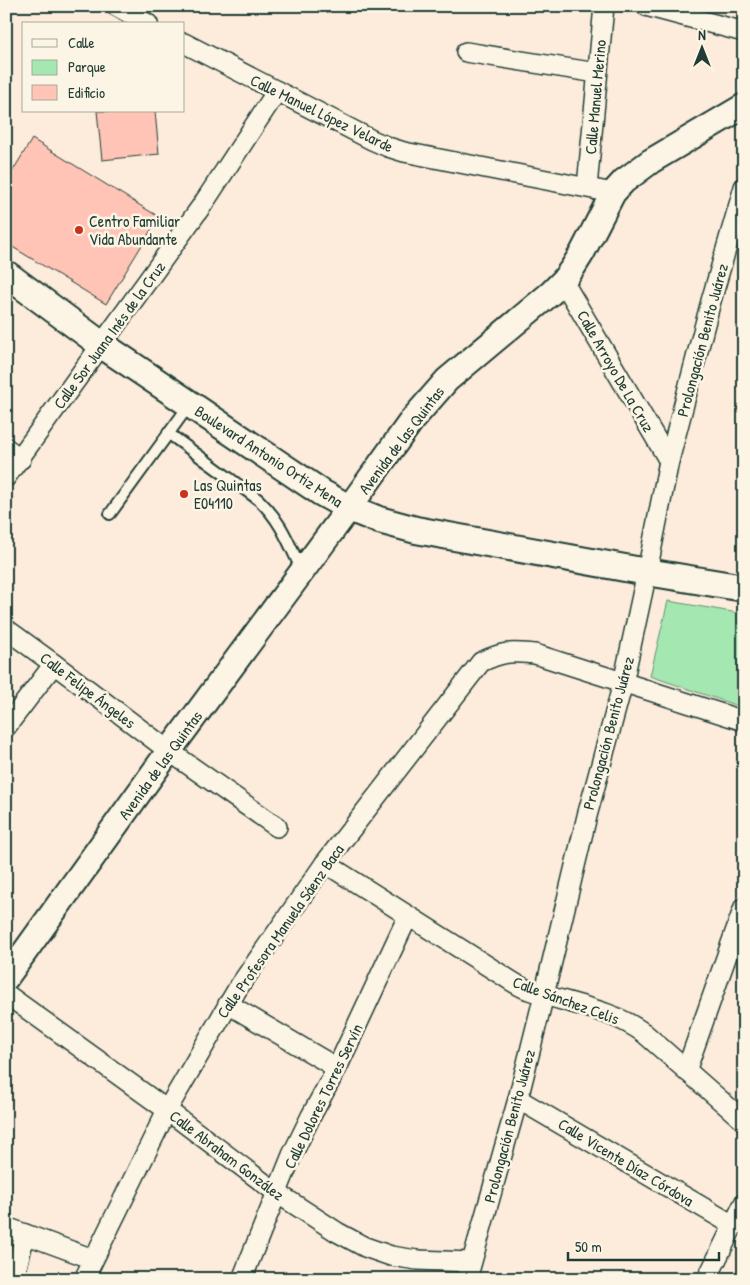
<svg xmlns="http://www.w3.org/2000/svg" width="750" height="1285" font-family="'Patrick Hand',sans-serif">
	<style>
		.green { fill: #a4e7b1; stroke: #629272 }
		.building { fill: #ffc4b6; stroke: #1f3d34 }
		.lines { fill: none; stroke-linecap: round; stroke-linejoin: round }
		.service-casing { stroke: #1f3d34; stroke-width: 14 }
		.minor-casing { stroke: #1f3d34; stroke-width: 22 }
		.tertiary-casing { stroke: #1f3d34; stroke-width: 28 }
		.secondary-casing { stroke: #1f3d34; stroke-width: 30 }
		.service { stroke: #fcf5e5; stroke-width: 10 }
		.minor { stroke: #fcf5e5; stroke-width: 19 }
		.tertiary { stroke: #fcf5e5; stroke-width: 24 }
		.secondary { stroke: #fcf5e5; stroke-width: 26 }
		.poi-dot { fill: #c8321e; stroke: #fcf5e5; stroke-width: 2 }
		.labels { text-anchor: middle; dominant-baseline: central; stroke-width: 5; stroke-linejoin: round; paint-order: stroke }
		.street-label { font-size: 16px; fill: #1f3d34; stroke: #fcf5e5 }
		.poi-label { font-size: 16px; fill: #1f3d34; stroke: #fcf5e5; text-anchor: start }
	</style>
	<rect width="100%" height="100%" fill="#fdebdc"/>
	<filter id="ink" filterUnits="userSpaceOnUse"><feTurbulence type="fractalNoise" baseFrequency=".02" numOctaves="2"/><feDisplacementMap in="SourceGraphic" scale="10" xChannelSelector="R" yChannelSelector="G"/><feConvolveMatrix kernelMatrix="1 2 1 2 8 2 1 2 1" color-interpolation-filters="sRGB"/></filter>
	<g filter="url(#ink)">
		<polygon class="green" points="668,601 744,614 744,708 650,676"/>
		<g class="building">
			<polygon points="97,111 155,111 159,154 102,160"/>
			<polygon points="32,139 159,217 106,304 6,243 6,182"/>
		</g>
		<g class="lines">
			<defs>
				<g id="service">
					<path d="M168 433 259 500C282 522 289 544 302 571"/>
					<polyline points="110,514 190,404"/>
				</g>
				<g id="minor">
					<polyline points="116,6 148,24"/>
					<polyline points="646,6 744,32"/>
					<polyline points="184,43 372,140 388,147 404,152 613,193"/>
					<polyline points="466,52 597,73"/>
					<polyline points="587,187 604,6"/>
					<polyline points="563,281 669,461"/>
					<polyline points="6,448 21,459"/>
					<polyline points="6,477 203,204 277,91"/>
					<polyline points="6,629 54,664 169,751 277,827"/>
					<polyline points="6,727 54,664"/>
					<path d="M325 863 505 977C513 982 520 987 529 990 568 1004 609 1008 644 1033L744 1121"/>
					<polyline points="6,994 167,1110 277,1193 337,1232 365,1247 391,1256 417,1260 471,1262"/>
					<polyline points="228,1004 337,1068"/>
					<polyline points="686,1071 744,907"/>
					<polyline points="518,1099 733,1225"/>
					<polyline points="6,1227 93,1259"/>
					<polyline points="14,1279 25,1234"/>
					<path d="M84 1279 167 1110 238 988 325 863 481 662C504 651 510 652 535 654L744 721"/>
					<polyline points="242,1279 292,1155 311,1116 337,1068 408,916"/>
					<polyline points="467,1279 518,1099 544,995 587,816 623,683 647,572 669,461 711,301 744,187"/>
					<polyline points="707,1279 744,1203"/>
				</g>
				<polyline id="tertiary" points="6,978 169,751 349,508 412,420 447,380 551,293 563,281 572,269 582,253 613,193 624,181 651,161 744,106"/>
				<polyline id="secondary" points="6,274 102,345 322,493 349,508 379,520 416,530 647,572 744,588"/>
			</defs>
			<use href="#service" class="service-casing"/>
			<use href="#minor" class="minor-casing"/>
			<use href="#tertiary" class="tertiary-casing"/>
			<use href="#secondary" class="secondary-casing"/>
			<use href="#service" class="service"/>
			<use href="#minor" class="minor"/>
			<use href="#tertiary" class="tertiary"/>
			<use href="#secondary" class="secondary"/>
		</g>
	</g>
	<g class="poi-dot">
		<circle cx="79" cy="230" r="5"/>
		<circle cx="184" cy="494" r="5"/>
	</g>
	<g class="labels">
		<g class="street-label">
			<text transform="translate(595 97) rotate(-85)">Calle Manuel Merino</text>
			<text transform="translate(322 113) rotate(26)">Calle Manuel López Velarde</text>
			<text transform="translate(109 335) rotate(-54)">Calle Sor Juana Inés de la Cruz</text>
			<text transform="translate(702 340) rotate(-75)">Prolongación Benito Juárez</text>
			<text transform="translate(616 371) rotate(60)">Calle Arroyo De La Cruz</text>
			<text transform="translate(401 440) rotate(-53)">Avenida de las Quintas</text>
			<text transform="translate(269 456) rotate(33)">Boulevard Antonio Ortiz Mena</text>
			<text transform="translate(88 690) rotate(37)">Calle Felipe Ángeles</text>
			<text transform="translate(608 733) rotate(-75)">Prolongación Benito Juárez</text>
			<text transform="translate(160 765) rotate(-54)">Avenida de las Quintas</text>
			<text transform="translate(280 931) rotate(-55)">Calle Profesora Manuela Sáenz Baca</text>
			<text transform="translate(566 1000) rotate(20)">Calle Sánchez Celis</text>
			<text transform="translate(323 1096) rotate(-64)">Calle Dolores Torres Servín</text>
			<text transform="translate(509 1126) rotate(-75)">Prolongación Benito Juárez</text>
			<text transform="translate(227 1155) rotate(37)">Calle Abraham González</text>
			<text transform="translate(626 1162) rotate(31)">Calle Vicente Díaz Córdova</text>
		</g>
		<g class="poi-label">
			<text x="89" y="221">Centro Familiar<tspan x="89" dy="18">Vida Abundante</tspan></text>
			<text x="194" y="485">Las Quintas<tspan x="194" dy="18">E04110</tspan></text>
		</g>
	</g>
	<rect width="750" height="1285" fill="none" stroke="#fcf5e5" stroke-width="25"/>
	<rect x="12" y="12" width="725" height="1260" fill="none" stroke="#1f3d34" stroke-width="2" filter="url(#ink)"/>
	<rect x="22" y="22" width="162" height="90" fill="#fcf5e5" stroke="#a4ab9e"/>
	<rect x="32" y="39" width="25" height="8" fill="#fcf5e5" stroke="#a4ab9e"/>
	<text x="68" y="48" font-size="15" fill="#1f3d34">Calle</text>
	<rect x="32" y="60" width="25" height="15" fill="#a4e7b1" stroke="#a4ab9e"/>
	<text x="68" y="72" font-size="15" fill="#1f3d34">Parque</text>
	<rect x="32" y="85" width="25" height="15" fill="#ffc4b6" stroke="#a4ab9e"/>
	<text x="68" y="98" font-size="15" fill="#1f3d34">Edificio</text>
	<g transform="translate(702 48)" stroke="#fcf5e5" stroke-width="4" paint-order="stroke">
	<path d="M0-4L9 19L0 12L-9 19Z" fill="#1f3d34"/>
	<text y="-8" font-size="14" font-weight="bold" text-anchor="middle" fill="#1f3d34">N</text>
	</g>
	<path d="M568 1252v8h151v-8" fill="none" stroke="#1f3d34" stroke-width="2.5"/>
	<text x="575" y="1252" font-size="15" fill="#1f3d34" stroke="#fcf5e5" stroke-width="4" paint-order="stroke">50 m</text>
</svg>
